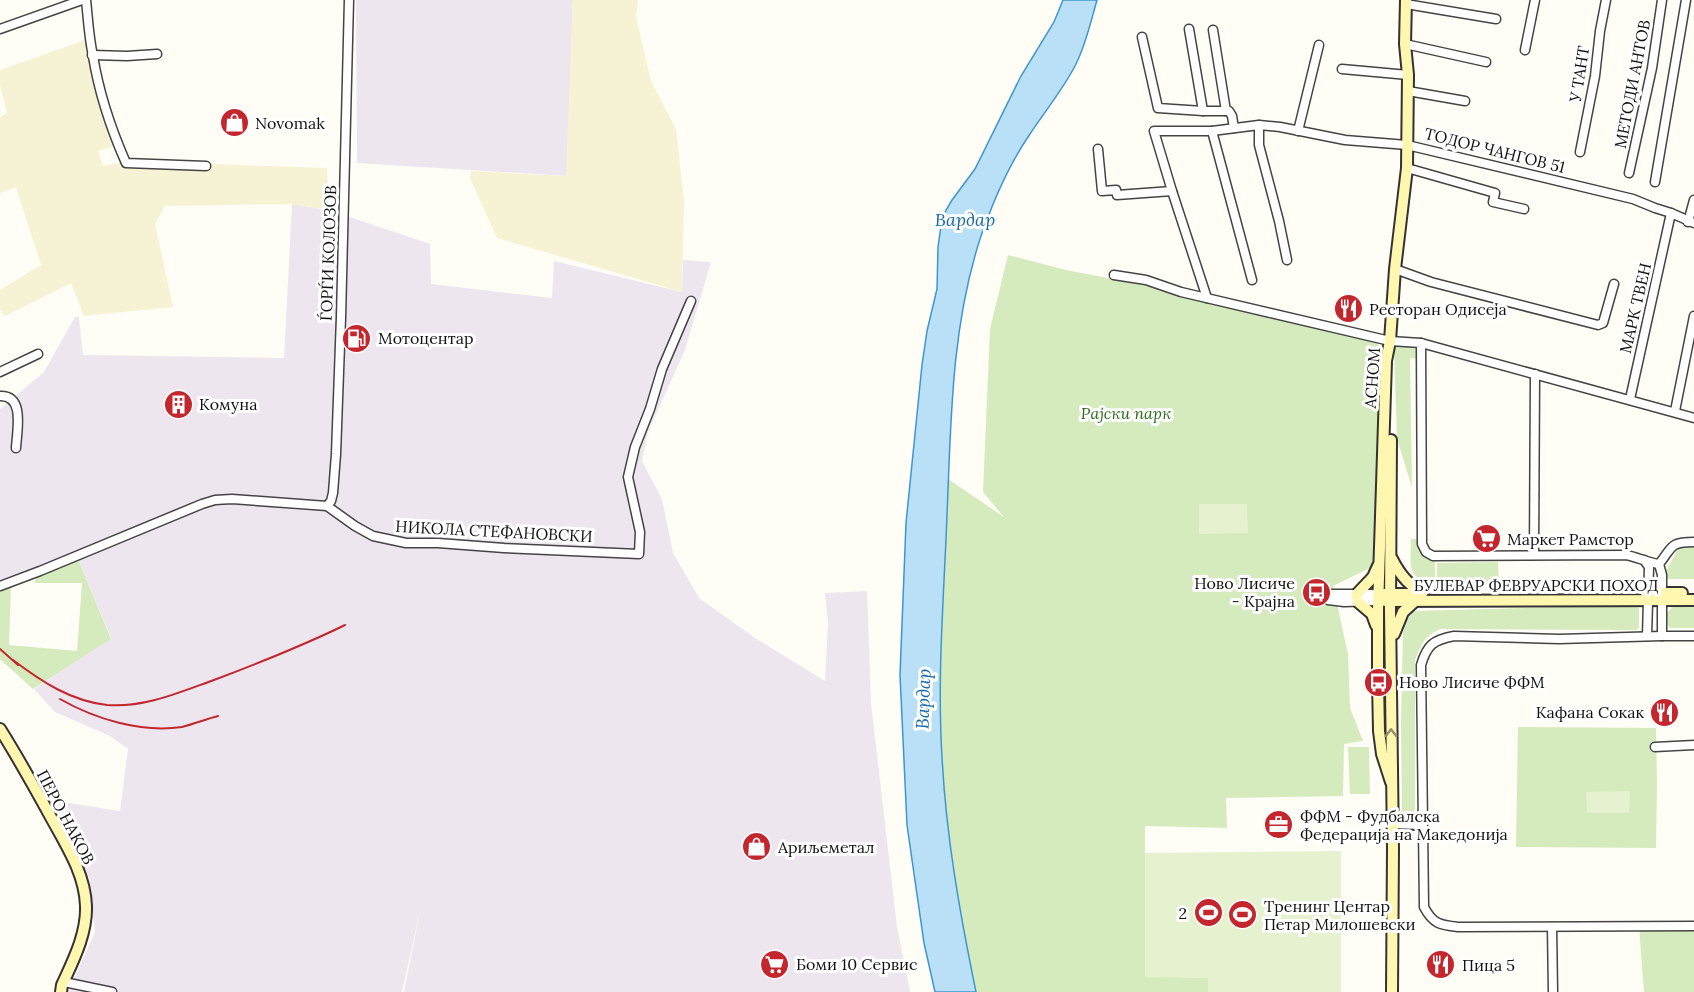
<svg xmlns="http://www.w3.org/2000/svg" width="1694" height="992" font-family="Lora,serif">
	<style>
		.industrial { fill: #eee6ef }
		.farmland { fill: #f6f3d4 }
		.green { fill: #d5ebbd }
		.pitch { fill: #e6f2cf }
		.water { fill: #b9e0f7; stroke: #3f96cf; stroke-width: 1.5 }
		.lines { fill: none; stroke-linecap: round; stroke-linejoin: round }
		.street-casing { stroke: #444; stroke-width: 11 }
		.secondary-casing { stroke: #333; stroke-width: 14 }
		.street { stroke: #fff; stroke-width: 8 }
		.secondary { stroke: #fff6b0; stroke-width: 10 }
		.rail { stroke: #c4262e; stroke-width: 2 }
		.oneway { stroke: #948f68 }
		.labels { text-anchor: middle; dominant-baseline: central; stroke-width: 6; stroke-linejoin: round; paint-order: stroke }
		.street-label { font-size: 16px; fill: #111; stroke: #fff }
		.poi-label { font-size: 16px; fill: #111; stroke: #fff; text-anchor: start }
		.park-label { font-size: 16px; font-style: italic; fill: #2f6b1f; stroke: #fff }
		.water-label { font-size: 18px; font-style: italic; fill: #1768a6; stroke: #fff }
	</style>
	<rect width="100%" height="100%" fill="#fffdf5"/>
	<g class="industrial">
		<polygon points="356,0 573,0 567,176 357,163"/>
		<polygon points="292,204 329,210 430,244 431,284 552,298 554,261 682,292 683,260 711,262 685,350 648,432 642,461 662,499 673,553 699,598 752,636 825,681 828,622 825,593 867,591 871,703 897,927 910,992 404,992 421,906 402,992 68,992 95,932 89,878 50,800 120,811 128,749 110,736 55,712 34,689 111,638 78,559 0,589 0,409 44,372 75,317 79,317 83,355 284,358"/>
	</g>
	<g class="farmland">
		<polygon points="573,0 638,0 636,17 651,81 676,129 684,202 682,292 497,238 470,178 471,171 566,176"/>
		<polygon points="91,38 115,146 98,151 103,166 129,161 327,168 329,210 292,204 165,206 155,224 173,307 84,316 71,283 5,316 0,310 0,290 41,265 16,187 0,193 0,117 7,113 0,85 0,70"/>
	</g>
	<g class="green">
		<path d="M1008 255 1066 270 1181 292 1276 314 1375 342 1384 349 1378 564 1333 586 1348 654 1350 708 1363 741 1344 744 1343 796 1226 798 1227 828 1145 826V976L1208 978V992H976C955 888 938 782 939 675 940 610 946 545 948 479L1004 517 983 492 990 329Z"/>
		<polygon points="1401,343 1416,345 1418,359 1410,358 1412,487 1397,439 1394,349"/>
		<path d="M1411 539H1419L1435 559V582C1405 582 1411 561 1411 539Z"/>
		<polygon points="1682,542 1694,542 1694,579 1666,579 1665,573"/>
		<polygon points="78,559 111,639 33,689 0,659 0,589 11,584 9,645 77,651 82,583 35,583 36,575"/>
		<polygon points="1498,562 1499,583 1437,584 1437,563"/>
		<path d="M1679 603H1694V628H1670L1665 622C1666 611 1670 609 1679 603Z"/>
		<path d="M1633 605 1639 608V628L1636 630 1440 629C1423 637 1422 644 1415 660V812H1402L1401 722 1403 632 1405 622 1414 611Z"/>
		<polygon points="1518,727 1656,728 1657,784 1656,848 1516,847"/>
		<polygon points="1348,747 1369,747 1370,794 1350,794"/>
		<polygon points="1639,927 1694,929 1694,992 1644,992"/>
	</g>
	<g class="pitch">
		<polygon points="1199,504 1247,504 1248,533 1199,534"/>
		<polygon points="1630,791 1629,813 1587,813 1586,792"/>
		<polygon points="1341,851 1341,992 1208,992 1208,978 1145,977 1145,853"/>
	</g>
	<path class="water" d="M1063 0H1097C1091 21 1086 44 1076 64 1063 90 1044 112 1028 137 1007 168 992 204 980 239 951 329 951 422 947 515 944 596 937 676 942 757 946 836 960 914 976 992H935L924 943 907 825 900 675 906 523 922 365 927 331 937 289 938 247 941 226 945 212 952 200 975 169 1021 76 1054 22Z"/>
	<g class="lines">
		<defs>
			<g id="street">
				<path d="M86 0C88 19 89 38 93 56 99 93 111 129 126 163L206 166"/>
				<polyline points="1406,4 1496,19"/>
				<polyline points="0,29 82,0"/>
				<polyline points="1189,29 1203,111"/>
				<polyline points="1213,30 1226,111"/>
				<polyline points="1142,37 1158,108 1203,111 1229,111 1232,116 1234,128"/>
				<polyline points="1405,44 1486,62"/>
				<polyline points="1525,50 1535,0"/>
				<polyline points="92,55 127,56 157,54"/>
				<polyline points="1342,69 1408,75"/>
				<polyline points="1408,91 1465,101"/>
				<polyline points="1259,125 1259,145 1279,221 1287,260"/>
				<polyline points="1212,131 1252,280"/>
				<polyline points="1298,131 1319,45"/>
				<polyline points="1098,149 1102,191 1116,190 1117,195 1172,191 1154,131 1212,131 1259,125 1280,127 1345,140 1407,145 1633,199 1655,208 1671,213 1630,399"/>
				<polyline points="1580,152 1595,76 1600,31 1606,0"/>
				<polyline points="1407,168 1495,193 1493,202 1524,209"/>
				<polyline points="1629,173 1652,68 1662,0"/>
				<polyline points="1655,182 1686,0"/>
				<polyline points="1172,191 1207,298"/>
				<polyline points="1671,213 1694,223"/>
				<polyline points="1688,222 1694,200"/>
				<polyline points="1395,269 1431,282 1598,325 1603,323 1614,284"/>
				<path d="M1114 275 1146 280 1181 292 1390 341 1421 343 1422 544 1426 552 1433 556 1626 555C1637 557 1649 563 1659 564 1673 547 1669 542 1694 542"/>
				<polyline points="1421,343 1694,418"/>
				<polyline points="0,372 38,354"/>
				<path d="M0 396C25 395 17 430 16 448"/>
				<polyline points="1675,411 1694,316"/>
				<polyline points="327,506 331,501 333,493 336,454 341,317 349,0"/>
				<polyline points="1534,555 1535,374"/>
				<polyline points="1644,560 1649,567 1647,636"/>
				<polyline points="1659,564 1662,575 1662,636"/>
				<polyline points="0,586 40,571 202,504 215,500 232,499 327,506 355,526 373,536 406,543 438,543 504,548 639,554 640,532 628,477 635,447 650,409 662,369 691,301"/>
				<polyline points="1321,594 1328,600 1344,602 1378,601"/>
				<polyline points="1321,594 1379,594"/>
				<path d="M1694 636H1662L1559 639 1454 636C1433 640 1427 645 1421 665L1424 907C1433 924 1440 925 1458 927L1694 926"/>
				<polyline points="1655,747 1694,745"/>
				<polyline points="1392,824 1422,825"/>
				<polyline points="1392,835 1423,835"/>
				<polyline points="1552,927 1553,992"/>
				<polyline points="64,982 112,992"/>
			</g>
			<g id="secondary">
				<polyline points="1391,440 1390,610 1393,849 1392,992"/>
				<path d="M1392 559C1399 573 1408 586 1423 592"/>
				<polyline points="1646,593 1682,593"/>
				<polyline points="1385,594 1421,594"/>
				<polyline points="1356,595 1373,577 1378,566"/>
				<polyline points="1385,601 1694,600"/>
				<polyline points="1358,602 1372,614 1376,625"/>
				<polyline points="1394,634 1403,612 1415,601"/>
				<path d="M0 729C19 759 36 790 53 821 68 848 85 875 86 906 87 934 73 961 62 985L61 992"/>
				<polyline points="1391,782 1382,754 1379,731 1378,682 1378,609 1386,361 1390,341 1395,269 1407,168 1408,75 1405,44 1406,0"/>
			</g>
		</defs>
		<use href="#street" class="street-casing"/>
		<use href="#secondary" class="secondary-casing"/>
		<use href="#street" class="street"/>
		<use href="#secondary" class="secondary"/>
		<g class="rail">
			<polyline points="0,649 18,665"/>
			<path d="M13 660C42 682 71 701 107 705 144 708 180 692 214 680 259 663 302 646 345 625"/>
			<path d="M60 699C95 719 141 733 182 727 194 724 206 719 218 716"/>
		</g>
	</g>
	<defs><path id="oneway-chevron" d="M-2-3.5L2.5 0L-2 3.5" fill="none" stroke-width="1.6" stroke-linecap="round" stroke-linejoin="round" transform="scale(1.5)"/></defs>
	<use class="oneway" href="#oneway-chevron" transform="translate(1391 733) rotate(-90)"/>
	<defs>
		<symbol id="shop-disc" viewBox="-11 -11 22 22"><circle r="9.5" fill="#c4262e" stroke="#fff"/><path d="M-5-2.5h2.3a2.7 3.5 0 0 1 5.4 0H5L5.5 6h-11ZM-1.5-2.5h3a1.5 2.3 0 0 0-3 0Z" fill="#fff"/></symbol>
		<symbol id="restaurant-disc" viewBox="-11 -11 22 22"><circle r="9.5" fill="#c4262e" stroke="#fff"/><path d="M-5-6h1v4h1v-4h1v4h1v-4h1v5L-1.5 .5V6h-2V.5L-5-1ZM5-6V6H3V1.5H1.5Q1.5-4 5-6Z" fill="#fff"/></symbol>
		<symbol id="fuel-disc" viewBox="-11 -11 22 22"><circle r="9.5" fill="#c4262e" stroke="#fff"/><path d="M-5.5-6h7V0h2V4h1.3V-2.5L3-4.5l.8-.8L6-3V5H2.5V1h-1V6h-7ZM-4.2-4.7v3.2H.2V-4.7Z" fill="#fff"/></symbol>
		<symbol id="building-disc" viewBox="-11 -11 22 22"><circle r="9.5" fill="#c4262e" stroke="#fff"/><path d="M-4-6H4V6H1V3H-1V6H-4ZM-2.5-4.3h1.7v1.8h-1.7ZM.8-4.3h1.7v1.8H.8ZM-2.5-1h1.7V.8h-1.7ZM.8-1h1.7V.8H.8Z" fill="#fff"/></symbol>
		<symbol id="supermarket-disc" viewBox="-11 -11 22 22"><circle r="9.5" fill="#c4262e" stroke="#fff"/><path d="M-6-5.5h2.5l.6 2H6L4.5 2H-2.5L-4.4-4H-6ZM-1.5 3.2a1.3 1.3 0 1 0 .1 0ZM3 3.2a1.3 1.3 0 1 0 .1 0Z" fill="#fff"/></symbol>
		<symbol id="bus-disc" viewBox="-11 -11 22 22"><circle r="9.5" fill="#c4262e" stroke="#fff"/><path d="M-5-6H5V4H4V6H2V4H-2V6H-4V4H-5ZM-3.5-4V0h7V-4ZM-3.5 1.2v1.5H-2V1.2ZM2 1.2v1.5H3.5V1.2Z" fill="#fff"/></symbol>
		<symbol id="office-disc" viewBox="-11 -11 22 22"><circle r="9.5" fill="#c4262e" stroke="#fff"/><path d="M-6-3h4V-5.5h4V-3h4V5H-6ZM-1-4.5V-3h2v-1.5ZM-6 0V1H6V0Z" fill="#fff"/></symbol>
		<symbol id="stadium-disc" viewBox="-11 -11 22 22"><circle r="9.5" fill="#c4262e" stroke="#fff"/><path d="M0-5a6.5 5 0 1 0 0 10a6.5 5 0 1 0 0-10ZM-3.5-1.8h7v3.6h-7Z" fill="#fff"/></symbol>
	</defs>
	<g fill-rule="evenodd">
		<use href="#shop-disc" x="218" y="106" width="33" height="33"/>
		<use href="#restaurant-disc" x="1332" y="292" width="33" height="33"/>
		<use href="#fuel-disc" x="340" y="322" width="33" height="33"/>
		<use href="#building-disc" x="162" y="388" width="33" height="33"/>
		<use href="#supermarket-disc" x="1470" y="522" width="33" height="33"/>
		<use href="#bus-disc" x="1300" y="576" width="33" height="33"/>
		<use href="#bus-disc" x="1362" y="666" width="33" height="33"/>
		<use href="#restaurant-disc" x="1648" y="696" width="33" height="33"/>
		<use href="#office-disc" x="1262" y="808" width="33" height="33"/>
		<use href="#shop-disc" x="740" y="830" width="33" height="33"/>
		<use href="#stadium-disc" x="1192" y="896" width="33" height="33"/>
		<use href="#stadium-disc" x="1226" y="898" width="33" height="33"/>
		<use href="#supermarket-disc" x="758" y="948" width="33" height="33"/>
		<use href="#restaurant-disc" x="1424" y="948" width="33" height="33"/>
	</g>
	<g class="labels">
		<g class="street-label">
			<text transform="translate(1579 74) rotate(-81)">У ТАНТ</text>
			<text transform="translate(1632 84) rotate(-79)">МЕТОДИ АНТОВ</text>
			<text transform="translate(1495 150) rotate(14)">ТОДОР ЧАНГОВ 51</text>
			<text transform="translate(328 253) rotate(-88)">ЃОРЃИ КОЛОЗОВ</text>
			<text transform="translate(1635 308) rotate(-77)">МАРК ТВЕН</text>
			<text transform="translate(1372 378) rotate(-86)">АСНОМ</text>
			<text transform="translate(494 531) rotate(3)">НИКОЛА СТЕФАНОВСКИ</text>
			<text x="1536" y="585">БУЛЕВАР ФЕВРУАРСКИ ПОХОД</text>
			<text transform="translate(66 817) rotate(62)">ПЕРО НАКОВ</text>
		</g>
		<g class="poi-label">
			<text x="255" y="123">Novomak</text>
			<text x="1369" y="309">Ресторан Одисеја</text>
			<text x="378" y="338">Мотоцентар</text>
			<text x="199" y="404">Комуна</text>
			<text x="1507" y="539">Маркет Рамстор</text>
			<text x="1295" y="583" text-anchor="end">Ново Лисиче<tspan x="1295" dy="18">- Крајна</tspan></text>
			<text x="1399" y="682">Ново Лисиче ФФМ</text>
			<text x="1644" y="712" text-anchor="end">Кафана Сокак</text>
			<text x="1300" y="816">ФФМ - Фудбалска<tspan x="1300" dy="18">Федерација на Македонија</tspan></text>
			<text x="778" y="847">Ариљеметал</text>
			<text x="1264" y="906">Тренинг Центар<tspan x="1264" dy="18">Петар Милошевски</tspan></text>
			<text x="1187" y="913" text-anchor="end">2</text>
			<text x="796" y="964">Боми 10 Сервис</text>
			<text x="1462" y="965">Пица 5</text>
		</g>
		<g class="park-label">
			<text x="1126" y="413">Рајски парк</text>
		</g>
		<g class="water-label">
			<text x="965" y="219">Вардар</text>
			<text transform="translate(923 699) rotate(-88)">Вардар</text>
		</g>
	</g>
</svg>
